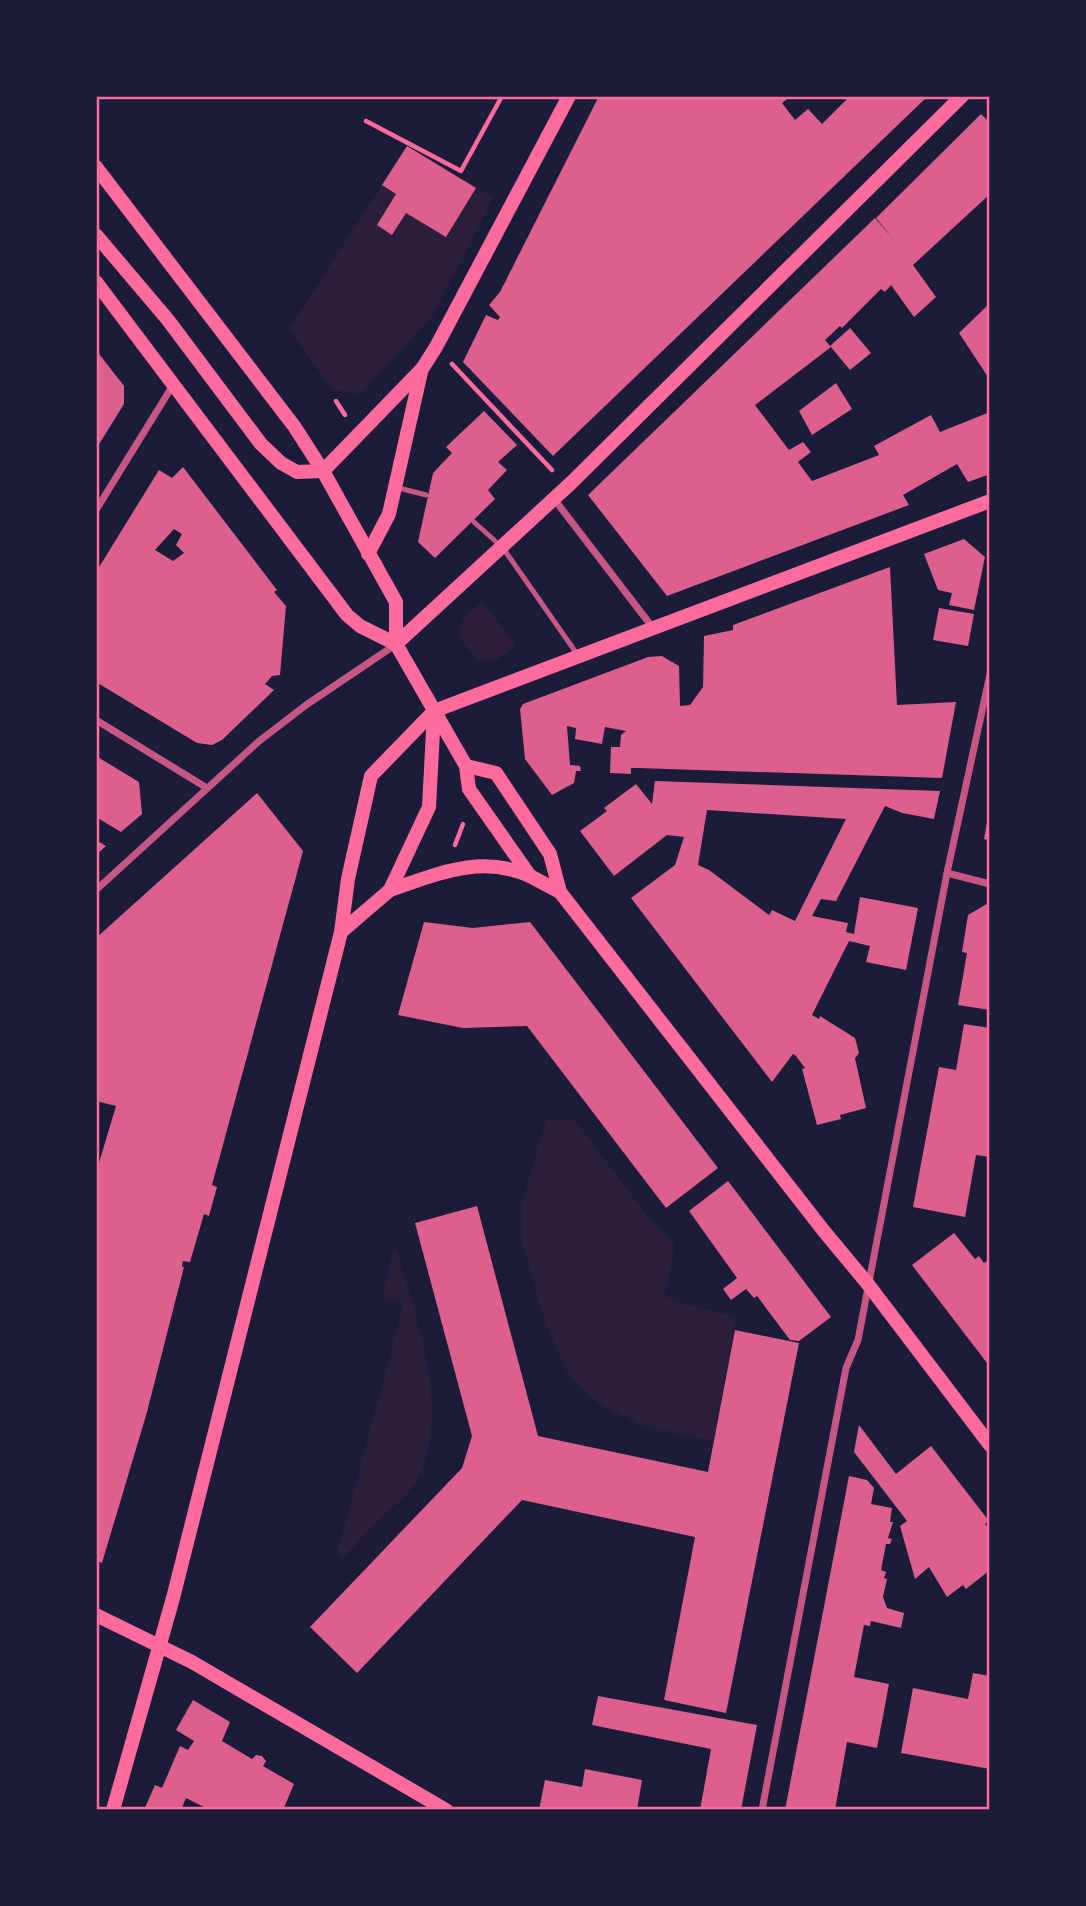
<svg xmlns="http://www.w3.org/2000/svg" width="1086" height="1906" font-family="Quicksand,sans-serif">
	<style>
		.green { fill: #2a1e3b }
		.building { fill: #dd5f8e; fill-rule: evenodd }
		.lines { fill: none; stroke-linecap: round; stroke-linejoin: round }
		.path { stroke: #ff6b9d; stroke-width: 4.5 }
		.service { stroke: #c65784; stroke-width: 5 }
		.minor { stroke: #c65784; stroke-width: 7 }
		.secondary { stroke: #ff6b9d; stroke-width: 14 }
		.neatline { fill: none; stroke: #ff6b9d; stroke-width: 2.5 }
	</style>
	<rect width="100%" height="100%" fill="#1b1b3a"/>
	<g class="green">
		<polygon points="407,146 493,197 433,316 360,394 331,389 289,329"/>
		<polygon points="482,601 517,646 495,660 477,660 458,636 463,618"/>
		<polygon points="547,1119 575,1120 648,1217 675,1244 665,1298 736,1317 713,1442 642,1425 597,1403 568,1374 544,1319 521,1238 522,1201"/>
		<path d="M395 1243C414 1314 458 1421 411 1489 406 1497 396 1504 388 1511 373 1526 358 1542 343 1558L337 1554 404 1303 382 1298Z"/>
	</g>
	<g class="building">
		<polygon points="599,96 791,96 782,103 795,120 808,109 822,124 847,99 844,96 928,96 553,456 463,362 486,315 498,320 500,317 489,305 500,292"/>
		<polygon points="981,114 990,123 990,194 913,265 936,297 914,317 891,285 885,292 881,289 842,328 840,326 825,340 831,347 755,405 789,450 803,442 811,452 798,462 812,481 879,455 874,446 931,415 940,432 990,412 990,474 968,482 957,464 903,495 909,505 667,596 588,495 875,218 894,240 876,218"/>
		<polygon points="407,146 476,188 446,237 406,213 392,235 377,225 396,194 382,185"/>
		<polygon points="990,303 990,380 959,333"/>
		<polygon points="850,328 871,353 850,370 830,346"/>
		<polygon points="96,350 124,386 124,404 96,449"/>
		<polygon points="836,383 852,409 812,435 799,411"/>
		<polygon points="484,411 517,445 498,462 507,470 488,490 495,499 435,558 418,542 433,473 452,453 446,447"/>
		<path d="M183 467 277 590 274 592 286 606 280 675 272 676 265 684 274 690 222 740 212 745 197 743 96 682V572L159 470 172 478ZM174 529 182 534 176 545 184 553 173 561 155 550Z"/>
		<polygon points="964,539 985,557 974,610 949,605 952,593 938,590 924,554"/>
		<polygon points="890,567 897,705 956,702 942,778 638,768 631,768 631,774 610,773 611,747 620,747 621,735 626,731 605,727 602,744 575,739 576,728 567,726 570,765 580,766 581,771 576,771 574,783 552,795 525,759 520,709 523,704 648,657 662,656 679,666 680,706 690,705 703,687 704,636 733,630 733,625"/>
		<polygon points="939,608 974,614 968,646 933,640"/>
		<polygon points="96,756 139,782 142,814 121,832 96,817"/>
		<path d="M655 781 940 791 934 819 902 813 885 806 836 901 821 899 812 916 848 923 846 932 854 934 860 897 918 908 906 970 866 962 870 946 849 941 812 1015 819 1019 820 1016 855 1038 859 1053 855 1058 866 1108 840 1115 841 1119 817 1125 802 1069 805 1068 796 1056 793 1054 772 1082 631 898 675 865 684 837 667 835 614 876 580 831 607 811 604 808 636 784 652 804ZM707 810 846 819 795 921 772 910 769 915 709 870 698 865Z"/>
		<polygon points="257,793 303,851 212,1185 217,1187 209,1216 204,1214 190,1262 183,1261 182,1267 184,1267 147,1412 102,1563 96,1560 96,1173 116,1106 96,1101 96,938"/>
		<polygon points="988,816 990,816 990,841 984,839"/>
		<polygon points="96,840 106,846 96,855"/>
		<polygon points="990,902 990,1010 958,1005 967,953 962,952 968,915"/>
		<polygon points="424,922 473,928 530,922 718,1168 666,1208 527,1026 463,1028 398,1015"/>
		<polygon points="964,1024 990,1028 990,1112 987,1128 990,1129 990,1157 976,1155 965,1217 913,1207 939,1067 956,1070"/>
		<polygon points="728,1181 831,1317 799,1341 790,1340 757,1296 754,1298 746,1289 731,1300 723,1289 737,1278 689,1211"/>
		<polygon points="477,1206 538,1436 708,1472 735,1330 799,1343 726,1713 664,1700 695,1537 522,1500 357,1673 310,1627 462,1468 472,1436 415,1223"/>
		<polygon points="954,1233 975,1259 979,1256 984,1263 990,1259 990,1367 912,1265"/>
		<polygon points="859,1425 896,1474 931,1446 989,1521 985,1524 990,1530 990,1570 966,1589 963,1585 947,1597 929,1567 915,1579 900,1526 907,1521 854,1452"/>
		<polygon points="849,1476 867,1480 874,1488 871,1504 892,1508 890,1522 893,1522 888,1538 892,1539 890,1544 886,1544 881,1570 886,1572 884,1578 887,1579 883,1597 887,1608 904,1613 901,1628 871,1621 870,1626 864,1625 854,1677 889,1684 877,1748 847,1742 835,1810 785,1810"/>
		<polygon points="973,1673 990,1676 990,1769 901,1753 913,1688 968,1699"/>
		<polygon points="598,1696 757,1725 741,1810 700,1810 711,1749 592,1725"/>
		<polygon points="193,1700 230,1722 222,1741 252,1759 256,1755 262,1756 266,1761 263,1766 294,1784 283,1810 210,1810 186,1798 181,1810 144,1810 155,1785 162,1788 180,1746 188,1750 194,1741 176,1730"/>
		<polygon points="585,1769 642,1780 637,1810 539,1810 545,1780 582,1787"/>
	</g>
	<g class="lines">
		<g class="path">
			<polyline points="366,121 461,171 502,96"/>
			<polyline points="452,364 552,470"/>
			<polyline points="336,401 345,415"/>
			<polyline points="455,845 463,824"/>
		</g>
		<g class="service">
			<polyline points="395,487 426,495"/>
			<polyline points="474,522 503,548 577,654"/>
		</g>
		<g class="minor">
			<polyline points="554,499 653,628"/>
			<polyline points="96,510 173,385"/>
			<polyline points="96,720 207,788"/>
			<polyline points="947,873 990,884"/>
			<polyline points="96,890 258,742 306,705 395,645"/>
			<polyline points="762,1810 846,1368 858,1340 947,873 990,674"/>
		</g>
		<g class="secondary">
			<polyline points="96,167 294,426 323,471 396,602 396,644 466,766 469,789 530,876 560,892"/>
			<polyline points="96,235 168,320 261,444 281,463 297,472 323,471"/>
			<polyline points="96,282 347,615 360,626 396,644"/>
			<polyline points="323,471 422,369 436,347 569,96"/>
			<polyline points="368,554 389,514 421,372"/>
			<polyline points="396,644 571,483 962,96"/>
			<polyline points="466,766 496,773 550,854 560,892 823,1230 867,1283 990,1445"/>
			<path d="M390 890C438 874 480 854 530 876"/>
			<polyline points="341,932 390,890 429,807 434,712"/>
			<polyline points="96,1615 192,1662 446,1810"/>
			<polyline points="113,1810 173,1598 341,932 348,879 371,776 434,711 990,501"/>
		</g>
	</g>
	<rect width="1086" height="1906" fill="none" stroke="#1b1b3a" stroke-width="196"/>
	<rect x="98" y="98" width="890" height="1710" class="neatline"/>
</svg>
